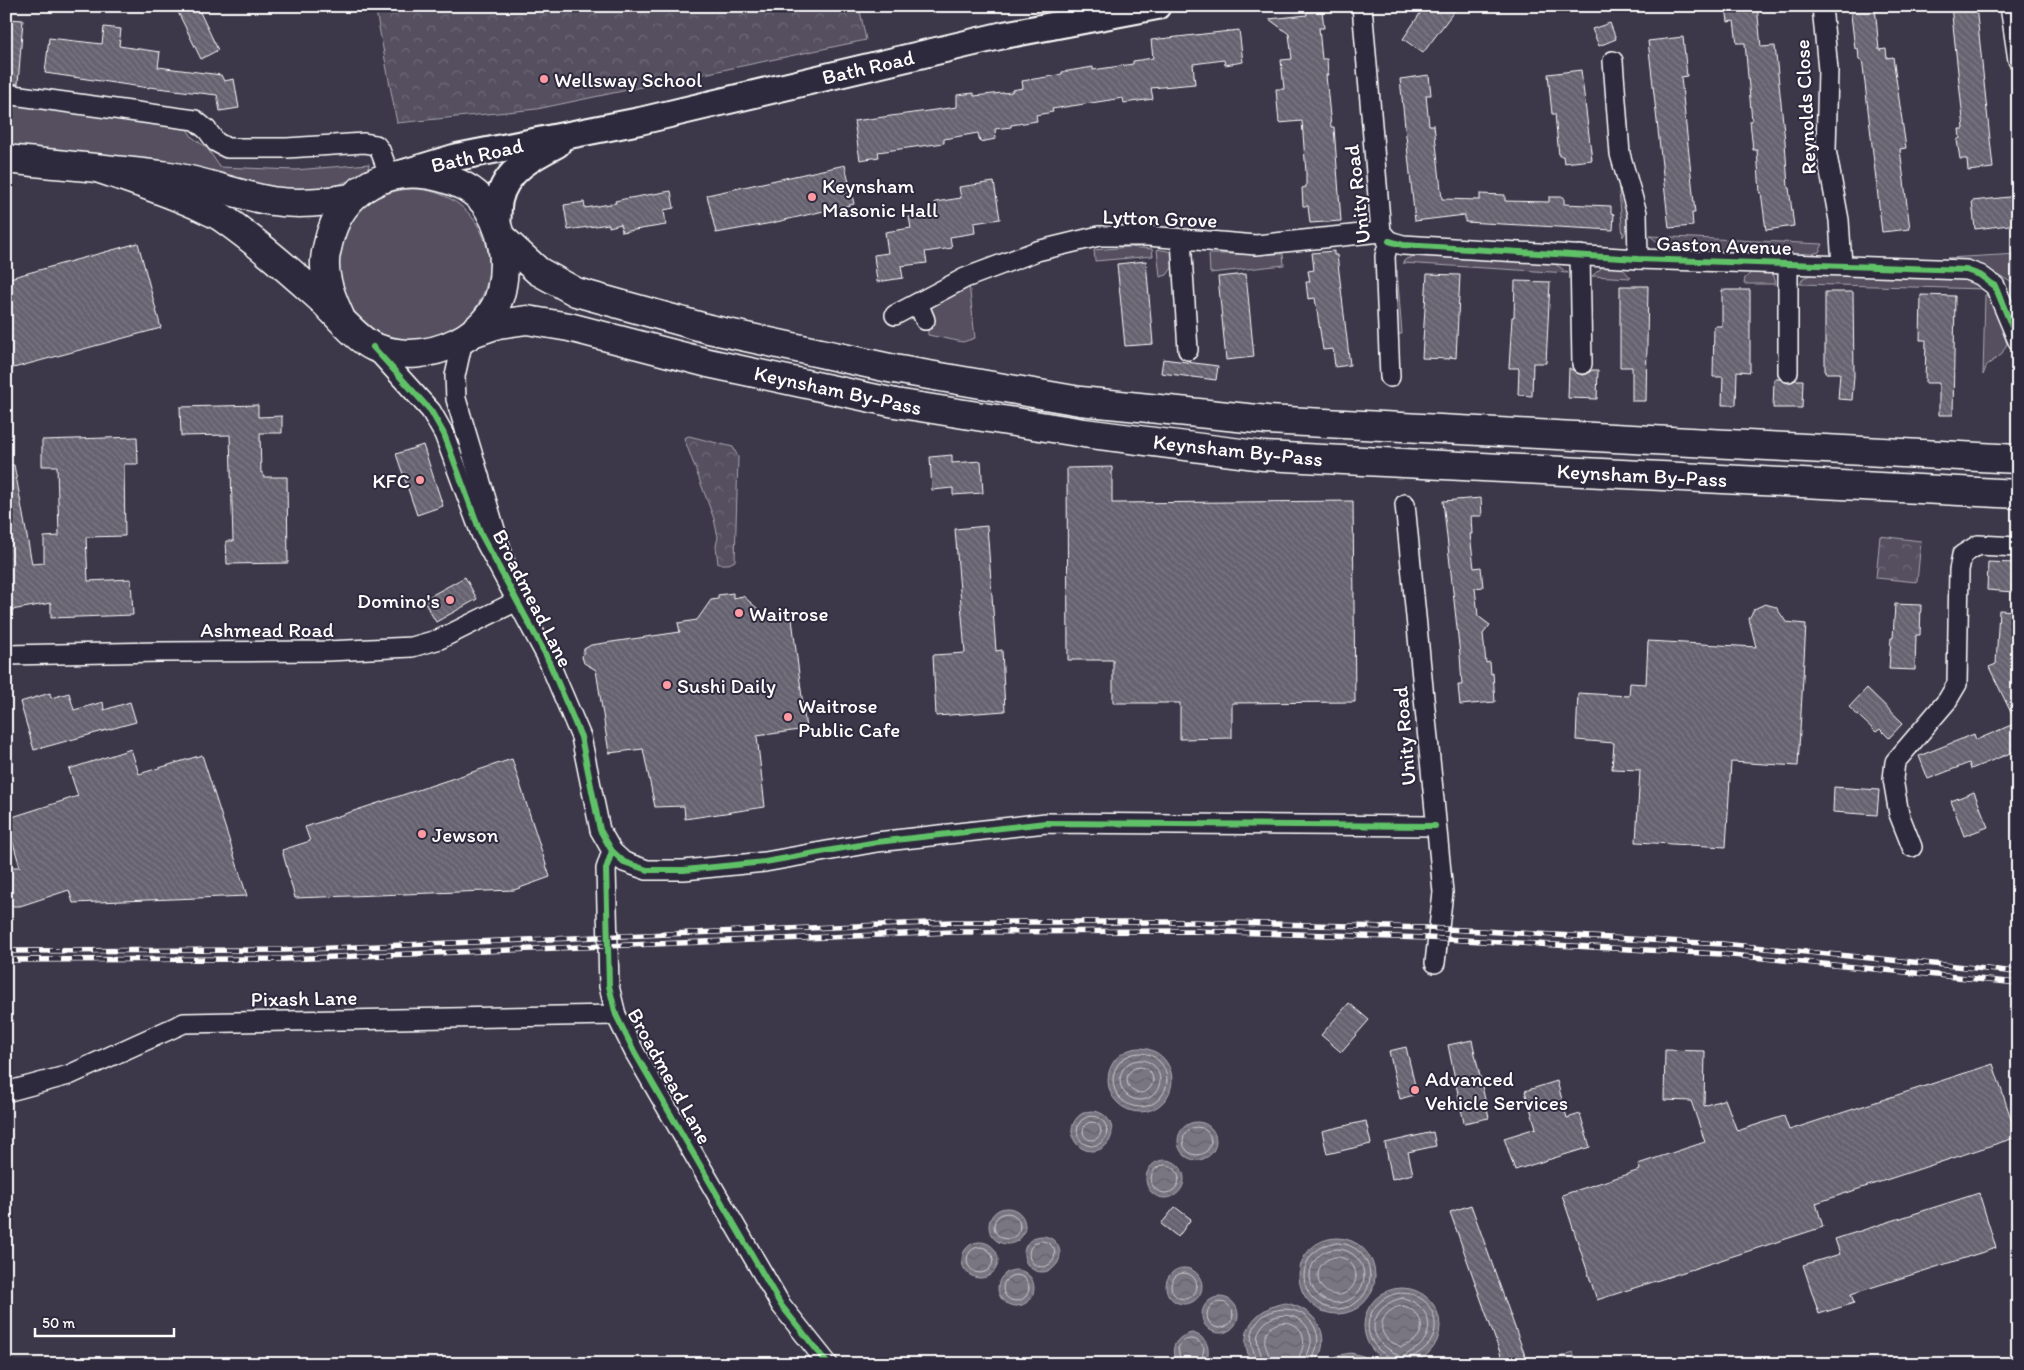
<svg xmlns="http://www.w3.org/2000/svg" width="2024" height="1370" font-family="Itim,sans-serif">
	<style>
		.grass { fill: #555060; stroke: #aaa8b0 }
		.forest { fill: url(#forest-crowns); stroke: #aaa8b0 }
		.water { fill: url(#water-waves); stroke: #afadb4 }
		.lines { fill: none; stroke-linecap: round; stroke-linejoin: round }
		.shore { stroke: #c9c8cd; stroke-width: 1 }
		.building { fill: url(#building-back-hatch); stroke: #fff }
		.street-casing { stroke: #fff; stroke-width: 22 }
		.secondary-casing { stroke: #fff; stroke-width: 30 }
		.highway-casing { stroke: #fff; stroke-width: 31 }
		.street { stroke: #2f2a3d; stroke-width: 19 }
		.secondary { stroke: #2f2a3d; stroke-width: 26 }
		.highway { stroke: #2f2a3d; stroke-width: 28 }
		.rail-casing { stroke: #fff; stroke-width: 5.5 }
		.rail { stroke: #2f2a3d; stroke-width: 4; stroke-dasharray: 11; stroke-linecap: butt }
		.cycleway-casing { stroke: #2f2a3d; stroke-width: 9 }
		.cycleway { stroke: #61c268; stroke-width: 6 }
		.poi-dot { fill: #ff9aa2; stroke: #2f2a3d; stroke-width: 2 }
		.labels { text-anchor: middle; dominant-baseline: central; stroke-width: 4; stroke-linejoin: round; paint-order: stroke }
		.street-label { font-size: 21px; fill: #fff; stroke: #2f2a3d }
		.poi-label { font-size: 21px; fill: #fff; stroke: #2f2a3d; text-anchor: start }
	</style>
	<defs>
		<pattern id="forest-crowns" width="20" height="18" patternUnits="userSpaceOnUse" patternTransform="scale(1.25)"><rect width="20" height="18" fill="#555060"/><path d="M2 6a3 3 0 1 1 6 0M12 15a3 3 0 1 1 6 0" fill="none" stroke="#6e6a78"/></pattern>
		<pattern id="water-waves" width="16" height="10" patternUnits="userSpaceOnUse" patternTransform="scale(1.25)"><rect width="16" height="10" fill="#797682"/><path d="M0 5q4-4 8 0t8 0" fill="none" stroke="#626167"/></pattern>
		<pattern id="building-back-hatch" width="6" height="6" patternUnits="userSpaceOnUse" patternTransform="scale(1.25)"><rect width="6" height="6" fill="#666270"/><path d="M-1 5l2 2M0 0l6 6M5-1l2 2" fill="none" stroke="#7d7a85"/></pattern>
	</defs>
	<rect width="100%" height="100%" fill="#3c3749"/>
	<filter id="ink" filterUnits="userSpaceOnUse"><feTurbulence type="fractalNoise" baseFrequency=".02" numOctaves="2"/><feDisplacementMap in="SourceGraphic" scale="10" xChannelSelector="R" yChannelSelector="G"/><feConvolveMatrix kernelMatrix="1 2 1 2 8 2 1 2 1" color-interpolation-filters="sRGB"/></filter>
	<g filter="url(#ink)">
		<g class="grass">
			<path d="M6 102 186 127 192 137 207 148 220 167 295 170 369 164 368 169C305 216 222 174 154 163 105 156 55 151 6 145Z"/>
			<polygon points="1617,168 1630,222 1623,237"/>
			<circle cx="413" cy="265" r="76"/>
			<polygon points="1650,236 1823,244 1819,252 1805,256 1676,250 1662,246"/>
			<polygon points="1129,247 1152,249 1153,256 1095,261 1094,250"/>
			<polygon points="1157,249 1173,252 1174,265 1167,275 1160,277"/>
			<polygon points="1209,254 1283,254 1284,265 1210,273"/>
			<polygon points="2018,254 2018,286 1982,266 1947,258"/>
			<polygon points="1420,255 1554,263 1568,273 1402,263 1406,259"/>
			<polygon points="1605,265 1621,267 1631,278 1592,276"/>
			<polygon points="1397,270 1402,334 1398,334 1397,331 1393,274"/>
			<polygon points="1767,271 1774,276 1776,284 1744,284 1745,278 1752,272"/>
			<polygon points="1813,274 1956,278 1980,285 1986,289 1800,284 1803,278"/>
			<path d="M969 283 975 338 963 342 928 335C928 326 927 314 931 306 935 297 960 288 969 283Z"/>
			<polygon points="1990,294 2007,344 2001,355 1987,365 1983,375 1985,295"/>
			<polygon points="1573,1352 1578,1364 1540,1364"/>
		</g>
		<g class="forest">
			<polygon points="375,6 859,6 866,40 537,109 397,123"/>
			<polygon points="689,436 733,447 738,457 735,561 729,564 718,564 716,546 718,537 714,519 684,438"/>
			<polygon points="1880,536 1921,541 1917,582 1876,578"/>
		</g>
		<g class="water">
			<circle cx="1140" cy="1080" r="32"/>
			<circle cx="1092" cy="1131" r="20"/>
			<circle cx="1197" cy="1141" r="19"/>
			<circle cx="1165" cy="1179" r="19"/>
			<circle cx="1007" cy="1226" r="18"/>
			<circle cx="1042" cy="1254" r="18"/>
			<circle cx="1337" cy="1276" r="38"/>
			<circle cx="980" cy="1260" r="18"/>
			<circle cx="1184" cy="1286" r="18"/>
			<circle cx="1016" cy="1288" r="18"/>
			<circle cx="1402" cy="1326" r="38"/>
			<circle cx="1220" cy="1315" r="18"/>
			<path d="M1286 1303C1316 1309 1334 1336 1315 1364H1253C1234 1334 1255 1307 1286 1303Z"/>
			<path d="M1192 1333C1207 1336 1213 1351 1204 1364H1178C1168 1350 1175 1336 1192 1333Z"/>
			<polygon points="1351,1353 1363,1356 1375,1364 1323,1364 1339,1355"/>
		</g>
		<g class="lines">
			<g class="shore">
				<circle cx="1140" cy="1080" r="27"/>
				<circle cx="1140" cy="1080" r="20"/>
				<circle cx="1140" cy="1080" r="13"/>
				<circle cx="1092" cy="1131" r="15"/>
				<circle cx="1092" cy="1131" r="9"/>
				<circle cx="1197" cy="1141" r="14"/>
				<circle cx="1165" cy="1179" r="14"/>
				<circle cx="1007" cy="1226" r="13"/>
				<circle cx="1042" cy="1254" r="13"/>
				<circle cx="1337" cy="1276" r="33"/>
				<circle cx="980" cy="1260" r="13"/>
				<circle cx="1337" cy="1276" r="27"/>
				<circle cx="1337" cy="1276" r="19"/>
				<circle cx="1184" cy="1286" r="13"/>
				<circle cx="1016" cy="1288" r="13"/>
				<path d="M1403 1298C1423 1302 1437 1323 1423 1342 1418 1349 1408 1353 1401 1358 1396 1353 1388 1350 1382 1344 1363 1326 1381 1301 1403 1298Z"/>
				<circle cx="1220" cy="1315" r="13"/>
				<path d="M1403 1306C1418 1309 1428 1327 1416 1339 1412 1343 1406 1345 1401 1347 1397 1344 1391 1343 1387 1339 1374 1325 1387 1307 1403 1306Z"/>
				<path d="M1181 1364 1178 1348C1184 1336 1198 1336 1204 1348L1201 1364"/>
				<path d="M1257 1364C1256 1353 1249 1346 1252 1334 1259 1301 1309 1301 1317 1334 1320 1346 1313 1353 1312 1364"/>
				<path d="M1263 1364C1263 1353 1255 1346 1258 1334 1266 1309 1303 1309 1310 1334 1314 1346 1306 1353 1305 1364"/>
				<path d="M1271 1364C1271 1354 1263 1347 1265 1337 1270 1318 1299 1317 1303 1337 1306 1347 1298 1354 1298 1364"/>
				<path d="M1394 1364 1393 1358C1387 1355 1381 1353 1377 1348 1351 1319 1388 1279 1420 1298 1429 1303 1434 1313 1435 1323 1436 1341 1425 1350 1410 1358L1409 1364"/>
			</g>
		</g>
		<g class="building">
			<polygon points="175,6 197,6 218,50 201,59"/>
			<polygon points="1425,6 1458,6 1423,53 1403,39"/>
			<polygon points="1726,6 1757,6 1761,47 1775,46 1785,141 1788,188 1789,188 1794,226 1766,230 1761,192 1760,193 1757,150 1753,150 1750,121 1752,121 1745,43 1737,43 1734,21 1728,22"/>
			<polygon points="1850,6 1875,6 1879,50 1886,49 1887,58 1893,57 1906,148 1900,149 1910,229 1882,232 1863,66 1862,60 1859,60 1858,48 1855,49"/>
			<polygon points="1951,6 1976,6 1993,168 1968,171 1967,159 1960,159 1957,140 1960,138 1959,129 1964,129"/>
			<polygon points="1322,10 1324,28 1319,28 1322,59 1327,59 1328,75 1326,75 1331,127 1334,127 1341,221 1310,223 1308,206 1303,206 1302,188 1306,187 1306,173 1302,121 1279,123 1276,89 1284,89 1281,60 1292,59 1289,34 1269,19 1307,15 1307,12"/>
			<polygon points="9,19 23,20 18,84 6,83 6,37"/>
			<polygon points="1610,23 1616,39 1599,46 1592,29"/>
			<polygon points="104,27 121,29 119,46 160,52 158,67 221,75 224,81 234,79 239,108 220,111 217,95 149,87 149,88 45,73 49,38 102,44"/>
			<polygon points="1239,30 1243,62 1225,65 1224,60 1193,64 1195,84 1151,88 1153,99 1124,103 1123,98 1052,109 1053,112 1036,115 1037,121 1011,125 1011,127 995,129 996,139 980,142 978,133 944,139 944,143 878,152 879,157 860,160 854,121 957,107 957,95 974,93 974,96 1012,92 1012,90 1023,88 1022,81 1053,76 1062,74 1062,72 1093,67 1093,70 1133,64 1133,61 1153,58 1151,40"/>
			<polygon points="1683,37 1687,76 1681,77 1695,213 1692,213 1693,226 1669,228 1648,41"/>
			<polygon points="1581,70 1592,160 1564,163 1563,156 1559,156 1555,114 1552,114 1548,74"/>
			<polygon points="1429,75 1431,95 1426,95 1429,125 1434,125 1442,199 1480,200 1480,194 1505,195 1505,201 1549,202 1549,197 1564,197 1564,204 1611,206 1611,213 1614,214 1613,230 1465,222 1465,215 1415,221 1400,79"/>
			<polygon points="845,165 854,204 772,223 716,233 707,195"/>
			<polygon points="994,182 1000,219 974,223 975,233 950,237 952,248 925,252 927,263 901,266 903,278 877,282 874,255 888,253 885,232 911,228 909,217 937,213 935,202 961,198 959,187"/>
			<polygon points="671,191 674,208 664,210 666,225 622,232 621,224 609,227 609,224 568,230 564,205 584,202 585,208 616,203 615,201 624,199"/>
			<polygon points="2018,196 2018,224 1975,229 1972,201"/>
			<polygon points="138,243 161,328 6,370 6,279"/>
			<polygon points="1334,251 1334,255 1337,255 1350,365 1335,367 1333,349 1323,350 1315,298 1308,299 1306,282 1310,282 1308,271 1314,270 1312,253"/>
			<polygon points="1146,261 1153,344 1125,346 1117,264"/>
			<polygon points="1246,274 1254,357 1226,360 1218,277"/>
			<polygon points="1427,274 1460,275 1456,358 1450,357 1450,359 1422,358"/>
			<polygon points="1515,281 1550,282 1546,363 1533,363 1532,396 1518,395 1519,368 1509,368 1512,317 1514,317"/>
			<polygon points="1620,286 1648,286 1646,401 1632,401 1632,367 1620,367"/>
			<polygon points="1722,290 1750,290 1750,372 1737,371 1736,405 1722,405 1723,377 1713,377 1714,326 1722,326"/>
			<polygon points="1825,292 1853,292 1854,376 1852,400 1838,399 1840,373 1825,373"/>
			<polygon points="1921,295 1955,296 1953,415 1939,415 1939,383 1925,383 1926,340 1920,340"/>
			<polygon points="1163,359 1218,366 1216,380 1161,373"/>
			<polygon points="1569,368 1582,375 1587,374 1592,370 1598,370 1597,399 1568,398"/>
			<polygon points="1774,379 1780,379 1788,383 1796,380 1803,380 1802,408 1773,408"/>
			<polygon points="258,405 258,417 282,416 282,433 260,433 261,473 263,473 263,477 287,477 288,563 227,564 226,541 233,541 230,435 181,436 180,407"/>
			<polygon points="137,437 138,464 124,464 125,536 86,537 88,581 131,579 133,615 51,618 51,603 6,611 6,465 14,465 32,564 44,563 44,537 59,536 57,466 42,466 42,440"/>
			<polygon points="423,445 443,506 417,515 396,454"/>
			<polygon points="952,455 952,463 981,461 983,493 953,495 953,488 932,490 930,457"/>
			<polygon points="1112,467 1112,503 1353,501 1355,702 1232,703 1232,738 1180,739 1180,703 1113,703 1113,660 1068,660 1067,468"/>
			<polygon points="1481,498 1482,516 1471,516 1472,534 1470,534 1474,568 1481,567 1483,587 1475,588 1478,616 1490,625 1483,634 1486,663 1490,662 1491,674 1493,673 1495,702 1460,705 1458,685 1462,685 1460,655 1443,501"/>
			<polygon points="987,526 996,651 1002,650 1005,711 936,716 933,655 965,653 955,529"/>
			<polygon points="1988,562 2014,563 2013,592 1987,590"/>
			<polygon points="465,577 477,599 436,622 423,600"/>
			<polygon points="733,593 733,598 743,596 765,615 791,611 806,729 757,736 765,807 685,819 684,806 655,807 643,749 609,753 596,670 584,663 582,657 584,649 591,645 680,632 678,623 697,620 711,600 718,599 718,595"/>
			<polygon points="1765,604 1776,607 1786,622 1806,624 1798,766 1731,762 1726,847 1636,842 1640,770 1612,769 1614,743 1576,740 1578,693 1629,696 1630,683 1646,684 1648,641 1756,647 1749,619 1754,609"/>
			<polygon points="1895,604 1921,605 1920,635 1916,635 1915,670 1889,669 1891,638 1893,638"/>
			<polygon points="1999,610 2018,611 2018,750 1971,769 1969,763 1928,779 1919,756 1974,734 1976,740 2016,723 1989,667 1996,664"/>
			<polygon points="1867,688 1903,723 1889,738 1880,729 1876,732 1849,707"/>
			<polygon points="50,693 51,698 69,693 74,710 103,702 104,710 130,702 136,722 34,750 20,702"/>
			<polygon points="131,749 139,774 202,755 247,896 73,903 69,890 20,906 6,906 6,867 20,867 6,819 78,796 69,769"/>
			<polygon points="512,759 550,877 514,890 295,898 282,850 310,841 305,827"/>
			<polygon points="1834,787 1879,790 1877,815 1833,812"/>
			<polygon points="1974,792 1988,827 1964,836 1951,801"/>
			<polygon points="1349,1003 1369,1020 1341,1052 1321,1035"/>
			<polygon points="1472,1040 1489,1118 1464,1123 1448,1045"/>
			<polygon points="1406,1047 1417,1094 1400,1099 1389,1051"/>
			<polygon points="1665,1050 1705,1051 1704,1106 1725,1099 1737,1131 1784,1116 1789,1130 1993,1064 2017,1137 1816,1203 1823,1227 1597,1300 1562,1195 1640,1170 1638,1164 1705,1142 1691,1101 1664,1100"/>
			<polygon points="1557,1081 1567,1118 1580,1114 1590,1147 1515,1170 1504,1138 1536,1128 1525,1091"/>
			<polygon points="1366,1121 1371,1144 1327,1154 1322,1131"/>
			<polygon points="1433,1132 1436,1146 1408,1152 1413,1174 1392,1179 1385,1143"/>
			<polygon points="1979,1193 1996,1248 1851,1294 1854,1303 1819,1314 1803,1265 1840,1254 1835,1239"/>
			<polygon points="1471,1205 1528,1364 1504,1364 1450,1212"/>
			<polygon points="1175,1207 1191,1219 1178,1237 1161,1224"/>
		</g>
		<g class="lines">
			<defs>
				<g id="street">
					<polyline points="1362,6 1381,232 1389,241"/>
					<polyline points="1822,6 1828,70 1826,150 1839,220 1842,265"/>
					<polyline points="2010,6 2018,60"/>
					<polyline points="1613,61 1620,154 1637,213 1638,259"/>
					<polyline points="6,94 195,120 207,130 216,142 227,148 287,148 364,143 376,145 380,150 390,177"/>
					<polyline points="1181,240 1188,350"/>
					<polyline points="1389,241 1403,245 1638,259 1966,270 1980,275 1995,286 2018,341"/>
					<polyline points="1389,241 1385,256 1390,377"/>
					<polyline points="1580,255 1582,364"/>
					<polyline points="1788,263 1788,372"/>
					<polyline points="918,303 925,320"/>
					<polyline points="895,315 965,278 1037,251 1099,236 1148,236 1256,245 1381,232"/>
					<polyline points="463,340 455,376 456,399 505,563"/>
					<polyline points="374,348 431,411 444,434 481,534 546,655 581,737 600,830 612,851 606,869 609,986 616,1015 635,1053 781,1305 828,1364"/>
					<polyline points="1405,504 1443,892 1435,963"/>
					<polyline points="6,655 160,652 328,651 412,647 440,639 517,601"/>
					<polyline points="1912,847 1899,814 1893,779 1895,762 1947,701 1957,684 1959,570 1962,555 1978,545 2018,547"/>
					<polyline points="612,851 624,862 647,870 684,870 765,862 877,842 1046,823 1435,826"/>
					<polyline points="6,1092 69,1075 184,1023 616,1015"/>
				</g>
				<g id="secondary">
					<polyline points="404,173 457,157 640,121 1004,35 1157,6"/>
					<path d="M497 228C498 219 497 209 499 200 505 171 533 156 557 144"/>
				</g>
				<g id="highway">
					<path d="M6 159C60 165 115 169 169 176 204 181 237 195 272 201 299 205 325 202 351 198"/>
					<path d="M100 169C133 180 165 191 197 205 206 210 216 213 224 219 258 243 289 270 320 298 335 312 356 339 374 347 402 358 431 355 457 342 477 333 496 313 501 291 507 263 504 234 488 208 478 192 461 183 443 178 390 163 340 188 328 244 327 249 325 255 325 261 324 281 333 301 341 319"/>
					<polyline points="502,238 538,271 576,292 709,329 894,369 1080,401 1267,420 2018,459"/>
					<polyline points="472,333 498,324 527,320 569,327 708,363 895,403 1084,433 1264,456 2018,494"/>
				</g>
			</defs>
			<use href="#street" class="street-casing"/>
			<use href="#secondary" class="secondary-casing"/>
			<use href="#highway" class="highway-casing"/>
			<use href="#street" class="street"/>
			<use href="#secondary" class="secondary"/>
			<use href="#highway" class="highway"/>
			<defs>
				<g id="rail">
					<polyline points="6,951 285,950 952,922 1193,922 1427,928 1722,944 2018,972"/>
					<polyline points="6,960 285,959 952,932 1193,931 1427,938 1721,954 2018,983"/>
				</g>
			</defs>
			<use href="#rail" class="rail-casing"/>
			<use href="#rail" class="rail"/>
			<defs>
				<g id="cycleway">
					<polyline points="1389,241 1403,245 1638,259 1966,270 1980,275 1995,286 2018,341"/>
					<polyline points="373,347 431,411 444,434 481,534 546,655 581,737 600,830 612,851 606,869 609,986 616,1015 635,1053 781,1305 828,1364"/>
					<polyline points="612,851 624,862 647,870 684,870 765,862 877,842 1046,823 1435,826"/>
				</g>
			</defs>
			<use href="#cycleway" class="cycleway-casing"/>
			<use href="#cycleway" class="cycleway"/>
		</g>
	</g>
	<g class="poi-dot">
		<circle cx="544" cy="79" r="5"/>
		<circle cx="812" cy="197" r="5"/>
		<circle cx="420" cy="480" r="5"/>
		<circle cx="450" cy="600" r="5"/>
		<circle cx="739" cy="613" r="5"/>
		<circle cx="667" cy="685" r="5"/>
		<circle cx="788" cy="717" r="5"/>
		<circle cx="422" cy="834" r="5"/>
		<circle cx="1415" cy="1090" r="5"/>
	</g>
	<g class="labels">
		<g class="street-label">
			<text transform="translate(868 67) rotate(-13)">Bath Road</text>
			<text transform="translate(1805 107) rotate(-93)">Reynolds Close</text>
			<text transform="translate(477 155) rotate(-13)">Bath Road</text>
			<text transform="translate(1357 194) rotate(-97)">Unity Road</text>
			<text transform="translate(1160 218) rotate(2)">Lytton Grove</text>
			<text transform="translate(1724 245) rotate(2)">Gaston Avenue</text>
			<text transform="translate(838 390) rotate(12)">Keynsham By-Pass</text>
			<text transform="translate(1238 450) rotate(6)">Keynsham By-Pass</text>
			<text transform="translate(1642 475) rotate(3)">Keynsham By-Pass</text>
			<text transform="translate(533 598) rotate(63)">Broadmead Lane</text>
			<text x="267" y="629">Ashmead Road</text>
			<text transform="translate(1404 736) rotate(-95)">Unity Road</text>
			<text transform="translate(304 998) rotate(-1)">Pixash Lane</text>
			<text transform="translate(670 1076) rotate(61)">Broadmead Lane</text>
		</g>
		<g class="poi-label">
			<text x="554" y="79">Wellsway School</text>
			<text x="822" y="185">Keynsham<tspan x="822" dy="24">Masonic Hall</tspan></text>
			<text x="410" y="480" text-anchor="end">KFC</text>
			<text x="440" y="600" text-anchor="end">Domino's</text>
			<text x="749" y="613">Waitrose</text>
			<text x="677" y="685">Sushi Daily</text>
			<text x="798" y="705">Waitrose<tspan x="798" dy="24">Public Cafe</tspan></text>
			<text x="432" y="834">Jewson</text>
			<text x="1425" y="1078">Advanced<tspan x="1425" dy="24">Vehicle Services</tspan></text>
		</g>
	</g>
	<rect width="2024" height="1370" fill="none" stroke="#2f2a3d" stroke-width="25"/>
	<rect x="12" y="12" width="1999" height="1345" fill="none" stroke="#fff" stroke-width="2" filter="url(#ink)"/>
	<path d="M35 1328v8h139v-8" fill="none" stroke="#ffffff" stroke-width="2.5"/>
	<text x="42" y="1328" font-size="15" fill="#ffffff" stroke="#2f2a3d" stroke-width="4" paint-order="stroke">50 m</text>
</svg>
